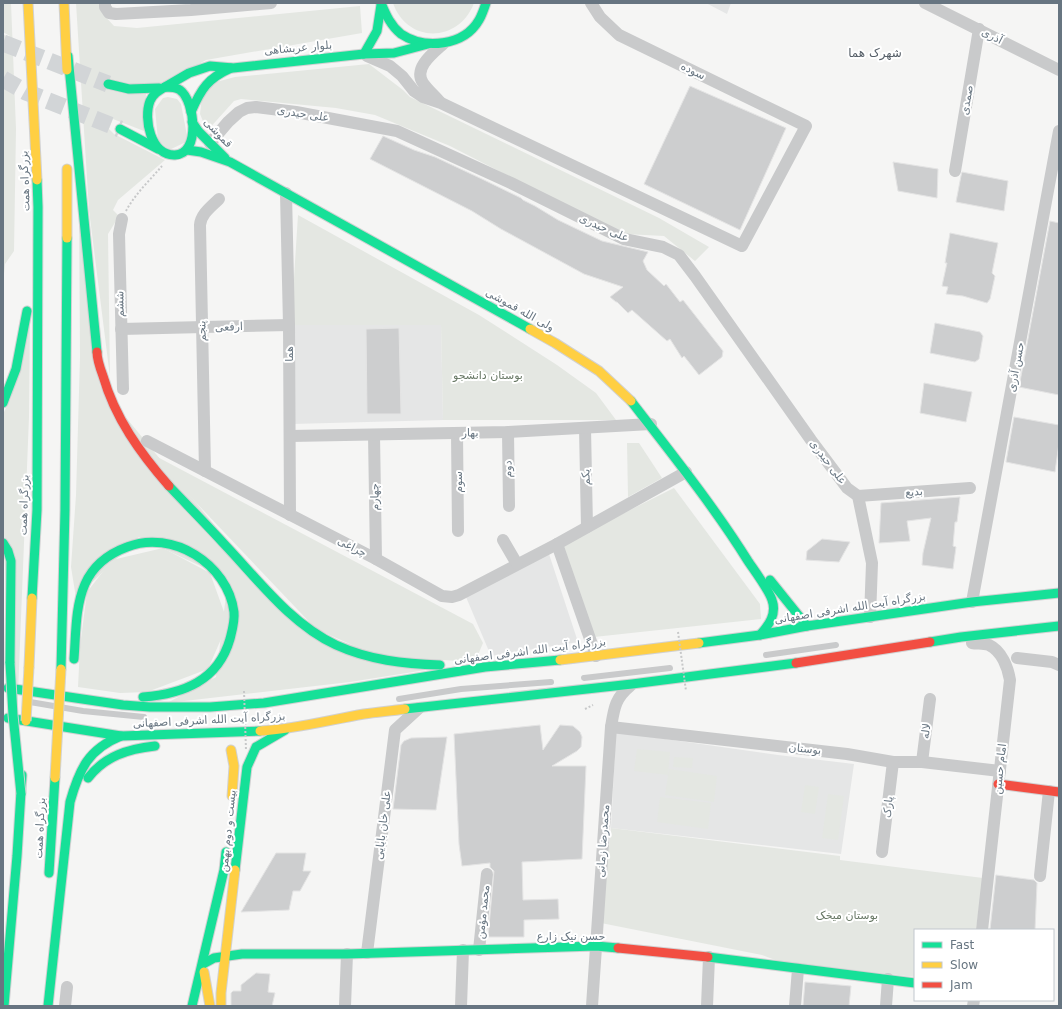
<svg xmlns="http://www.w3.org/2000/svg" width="1062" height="1009" font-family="'DejaVu Sans','Noto Naskh Arabic',sans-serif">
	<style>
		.built { fill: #e5e6e6 }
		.green { fill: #e4e7e2 }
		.building { fill: #cdcecf; stroke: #e4e4e4 }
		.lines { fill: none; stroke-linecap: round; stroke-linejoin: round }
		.secondary-tunnel { stroke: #d2d5d7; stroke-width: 17; stroke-dasharray: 17 8; stroke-linecap: butt }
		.fast-casing { stroke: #d1d1d2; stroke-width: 11 }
		.slow-casing { stroke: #d1d1d2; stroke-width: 11 }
		.jam-casing { stroke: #d1d1d2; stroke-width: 11 }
		.path { stroke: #c7c8c9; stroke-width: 2; stroke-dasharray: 2 2; stroke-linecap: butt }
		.lane { stroke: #c9cacb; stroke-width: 6 }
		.street { stroke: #c9cacb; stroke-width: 12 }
		.fast { stroke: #16e098; stroke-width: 9 }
		.slow { stroke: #ffcf43; stroke-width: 9 }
		.jam { stroke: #f24e42; stroke-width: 9 }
		.fast-bridge-casing { stroke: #d2d3d3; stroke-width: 11; stroke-linecap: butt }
		.slow-bridge-casing { stroke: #d2d3d3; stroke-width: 11; stroke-linecap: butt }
		.path-bridge { stroke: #c7c8c9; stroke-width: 2; stroke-dasharray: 2 2; stroke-linecap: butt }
		.fast-bridge { stroke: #16e098; stroke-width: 9 }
		.slow-bridge { stroke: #ffcf43; stroke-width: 9 }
		.labels { text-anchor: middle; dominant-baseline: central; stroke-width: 4; stroke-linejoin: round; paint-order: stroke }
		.street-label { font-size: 11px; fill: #677581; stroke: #fff }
		.park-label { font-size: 11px; fill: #697966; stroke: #fff }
		.neighbourhood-label { font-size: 12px; fill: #555e67; stroke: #fff }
	</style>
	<rect width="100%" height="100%" fill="#f5f5f4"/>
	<g class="built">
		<polygon points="706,3 731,3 727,14"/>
		<polygon points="291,325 441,325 443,420 292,424"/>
		<polygon points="549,554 578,642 491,656 466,597"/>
		<polygon points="616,732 778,755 854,764 841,854 611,828"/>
	</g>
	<g class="green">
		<polygon points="3,3 11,3 16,129 14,251 5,264 3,285 3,35 10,36 3,32"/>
		<polygon points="76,3 102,3 103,14 114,26 137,28 360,6 362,33 206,60 146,94 144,131 113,119 109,129 114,134 165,160 118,200 113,210 119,216 108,234 110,377 89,210"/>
		<path d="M393 3H474C459 43 407 44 393 3Z"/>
		<polygon points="369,64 403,90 410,97 659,218 709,247 695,261 664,236 625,234 571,208 450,146 375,115 336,108 241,99 234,101 207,131 200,114 202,96 216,82 235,77"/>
		<polygon points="168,97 177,99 181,104 188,141 169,150 158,140 155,109 163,98"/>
		<polygon points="79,211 100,386 300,629 432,669 350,682 167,703 216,677 228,579 139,537 76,598 71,567 76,495 80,357"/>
		<polygon points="298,215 479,315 557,365 596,393 616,420 443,420 441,325 291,325"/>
		<polygon points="30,314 29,417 16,744 3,536 3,414 11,398"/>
		<polygon points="627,443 639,443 662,478 628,497"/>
		<polygon points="148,452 473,624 483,643 475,662 377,656 316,629"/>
		<polygon points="674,488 760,604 761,619 594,637 562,544"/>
		<polygon points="163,548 210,573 228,623 208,669 147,692 120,693 78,687 80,647 87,592 112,560"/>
		<polygon points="637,749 670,752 668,775 634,771"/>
		<polygon points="674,757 693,758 692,768 673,767"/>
		<polygon points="669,769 717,776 714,802 665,795"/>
		<polygon points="805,785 819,787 815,814 801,812"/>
		<polygon points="828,794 844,796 838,840 822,838"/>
		<polygon points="660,797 711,803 708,829 657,822"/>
		<polygon points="611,828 840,856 840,860 983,878 976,930 915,930 915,977 778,961 762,955 601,923"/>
	</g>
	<g class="building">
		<polygon points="690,86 786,128 740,230 644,184"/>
		<polygon points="383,136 414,150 435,157 484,180 521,198 523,200 535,206 558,220 602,241 648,252 643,261 647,270 664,286 666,284 680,302 683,300 723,351 722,357 699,375 684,356 682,358 670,339 667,341 632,310 628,313 617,302 616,302 610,297 623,287 584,274 501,229 472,211 370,159"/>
		<polygon points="893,162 938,169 937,198 898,191"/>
		<polygon points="962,172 1008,181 1004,211 956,202 961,176"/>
		<polygon points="1050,221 1059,223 1059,395 1019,387"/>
		<polygon points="950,233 998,243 992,273 995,276 990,299 987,303 963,296 946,294 948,287 942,286 947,263 945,263"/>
		<polygon points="935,323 980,332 983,336 979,359 975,362 930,353"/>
		<polygon points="399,328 401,414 367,414 366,329"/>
		<polygon points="924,383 972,392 966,422 920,413"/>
		<polygon points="1014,417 1059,425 1059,443 1055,472 1006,462"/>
		<polygon points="960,497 957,522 955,522 953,546 956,547 953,569 922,565 923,553 931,518 907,521 910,541 879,543 881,503"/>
		<polygon points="822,539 850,542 839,562 806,560 807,551"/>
		<polygon points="540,725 543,750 560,725 573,726 580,732 582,737 581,747 577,751 552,766 586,766 582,859 522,862 523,900 558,899 559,919 524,920 524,937 488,937 494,871 490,867 490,863 462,866 459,844 454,734"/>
		<polygon points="447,737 436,810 393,809 401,745 404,741 411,738"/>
		<polygon points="276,853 306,853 303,871 311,871 300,891 293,891 289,910 241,912"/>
		<polygon points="996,875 1034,880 1037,883 1035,930 990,930"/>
		<polygon points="256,973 270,974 268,992 275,993 272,1006 231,1006 231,993 233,991 241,991 241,985"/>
		<polygon points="805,982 851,986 849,1006 803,1006"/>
	</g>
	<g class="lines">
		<g class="secondary-tunnel">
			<polyline points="3,43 108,84"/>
			<polyline points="3,79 26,92 120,129"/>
		</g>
		<defs>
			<g id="fast">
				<path d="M381 3C386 15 391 26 401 34 425 50 464 46 479 20 482 15 484 9 486 3"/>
				<polyline points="364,54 377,31 381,5"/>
				<polyline points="68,56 97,352"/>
				<polyline points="108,84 129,89 159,88"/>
				<polyline points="165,87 189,73 210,66 233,68 364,54 394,53 428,44"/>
				<path d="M165 87C170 87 176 87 180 90 195 101 201 154 175 155 151 156 143 119 150 101 153 94 158 91 165 87Z"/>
				<path d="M191 112C201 89 208 78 231 68"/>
				<polyline points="192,122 199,132 225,158"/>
				<polyline points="120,129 158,149"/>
				<polyline points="187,150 201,152 230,162 530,329"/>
				<path d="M631 401C671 453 713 505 748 561 754 570 769 590 772 600 777 614 769 625 760 635"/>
				<polyline points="3,403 16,369 27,311"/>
				<path d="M169 486C188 506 207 525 226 546 259 581 291 624 336 645 369 660 404 664 440 665"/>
				<polyline points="3,543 8,551 11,561 10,663"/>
				<polyline points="770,580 807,626"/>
				<polyline points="32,598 37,510 38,207 37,180"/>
				<polyline points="930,642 961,637 1059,626"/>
				<polyline points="699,643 760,635 807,626 972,602 1059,593"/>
				<path d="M74 659C76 634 75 607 85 584 93 566 108 554 127 547 172 529 228 564 234 612 235 621 232 631 230 639 218 681 183 694 143 697"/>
				<polyline points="61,669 65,510 67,238"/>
				<polyline points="8,688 123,705 150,707 210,707 264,703 485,667 560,660"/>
				<polyline points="405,709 632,684 796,663"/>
				<polyline points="8,718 121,736 260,731"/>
				<path d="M88 778C105 756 128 749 155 746"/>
				<polyline points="235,870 247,767 256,747 285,730"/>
				<polyline points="49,873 55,778"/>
				<polyline points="708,957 915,983"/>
				<polyline points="203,964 214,958 242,954 347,954 596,946 618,948"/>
				<polyline points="4,1006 17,856 22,775"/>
				<path d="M48 1006 70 802C79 770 88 749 121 736"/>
				<polyline points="192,1006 224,870 226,852"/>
			</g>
			<g id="slow">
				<polyline points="28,3 37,180"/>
				<polyline points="64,3 67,70"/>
				<polyline points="67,238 67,169"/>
				<polyline points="530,329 555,343 599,371 631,401"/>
				<polyline points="560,660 699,643"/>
				<polyline points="29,667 32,598"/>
				<path d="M260 731C296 729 329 720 364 714 378 712 391 711 405 709"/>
				<polyline points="231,750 234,766 232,796"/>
				<polyline points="204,972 210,1006"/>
				<polyline points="221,1006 221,993 235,870"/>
			</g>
			<g id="jam">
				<path d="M97 352C97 360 100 368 103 376 115 418 140 453 169 486"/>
				<polyline points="796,663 930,642"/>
				<polyline points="998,784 1059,792"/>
				<polyline points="618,948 708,957"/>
			</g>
		</defs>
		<use href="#fast" class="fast-casing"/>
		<use href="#slow" class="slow-casing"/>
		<use href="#jam" class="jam-casing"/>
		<g class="path">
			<path d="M126 211C135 194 150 180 162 166"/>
			<polyline points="585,709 593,705"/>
		</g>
		<g class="lane">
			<polyline points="766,655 836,645"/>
			<polyline points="584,678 670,668"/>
			<polyline points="399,699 461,689 551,682"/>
			<polyline points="30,702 83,711 144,717"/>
		</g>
		<g class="street">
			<polyline points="105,3 105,7 109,13 116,14 191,10 271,3"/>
			<polyline points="925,3 1059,70"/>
			<polyline points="367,56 390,66 402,76 414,91 423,97 441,103 742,246 806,126 619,35 600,17 591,3"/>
			<path d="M440 102C435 96 427 89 423 83 413 68 433 53 443 44"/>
			<polyline points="210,143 228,122 239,112 247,108 256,107 296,112 397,131 511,183 624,239 663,247 679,255 695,276 811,440 847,488 858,496 872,563 870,617"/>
			<polyline points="955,171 979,29"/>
			<polyline points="286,193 289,325 290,515"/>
			<polyline points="122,219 119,234 123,389"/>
			<polyline points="121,329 289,325"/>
			<polyline points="585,428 587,527"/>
			<polyline points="508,432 509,506"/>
			<polyline points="457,433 458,531"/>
			<polyline points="374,435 376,559"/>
			<polyline points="290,436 508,432 651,424"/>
			<polyline points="147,441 376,559 442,596 452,597 459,595 557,544 686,472"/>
			<path d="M205 471 200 225C201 214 211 207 219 199"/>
			<polyline points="858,496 970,488"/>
			<polyline points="503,540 517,564"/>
			<polyline points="557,544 596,656"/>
			<polyline points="972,602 1059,131"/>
			<path d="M972 643C977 644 984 643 989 645 1002 651 1008 668 1010 680L982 930"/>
			<polyline points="1017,658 1052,662 1059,665"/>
			<polyline points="611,727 847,754 893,762 922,762 1000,771"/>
			<polyline points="922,762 930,699"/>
			<polyline points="882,852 893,762"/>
			<polyline points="1040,876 1049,791"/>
			<polyline points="479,950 487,874"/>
			<polyline points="367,953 395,730 419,708"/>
			<polyline points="65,1006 67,987"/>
			<polyline points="345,1006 347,954"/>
			<polyline points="461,1006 463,950"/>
			<path d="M592 1006 611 727C614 709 615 698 630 686"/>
			<polyline points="707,1006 709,957"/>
			<polyline points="795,1006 798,969"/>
			<polyline points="886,1006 888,979"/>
			<polyline points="973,1006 974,1000"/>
		</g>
		<use href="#fast" class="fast"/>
		<use href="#slow" class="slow"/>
		<use href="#jam" class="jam"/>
		<defs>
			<polyline id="fast-bridge" points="10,663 13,715 21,794"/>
			<g id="slow-bridge">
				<polyline points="26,721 29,667"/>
				<polyline points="55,778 61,669"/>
			</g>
		</defs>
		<use href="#fast-bridge" class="fast-bridge-casing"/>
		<use href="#slow-bridge" class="slow-bridge-casing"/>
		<g class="path-bridge">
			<polyline points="678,632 686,691"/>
			<polyline points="244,691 246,750"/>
		</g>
		<use href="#fast-bridge" class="fast-bridge"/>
		<use href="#slow-bridge" class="slow-bridge"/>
	</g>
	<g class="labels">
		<g class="street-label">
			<text transform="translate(992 36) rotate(27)">آذری</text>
			<text transform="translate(298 48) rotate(-5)">بلوار عربشاهی</text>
			<text transform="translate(693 71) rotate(26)">سوده</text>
			<text transform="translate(967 100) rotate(-80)">صمدی</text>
			<text transform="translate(303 114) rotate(9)">علی حیدری</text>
			<text transform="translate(218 133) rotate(46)">قموشی</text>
			<text transform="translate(25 181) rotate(-92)">بزرگراه همت</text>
			<text transform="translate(604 228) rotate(24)">علی حیدری</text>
			<text transform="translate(120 304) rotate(-91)">ششم</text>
			<text transform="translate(520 310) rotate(29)">ولی الله قموشی</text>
			<text transform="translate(229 327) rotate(-2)">ارفعی</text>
			<text transform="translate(202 331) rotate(-91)">پنجم</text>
			<text transform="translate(289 354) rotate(-90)">هما</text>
			<text transform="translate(1016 367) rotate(-79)">حسن آذری</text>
			<text transform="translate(470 433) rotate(-1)">بهار</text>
			<text transform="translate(828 462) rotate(53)">علی حیدری</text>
			<text transform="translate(508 469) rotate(-91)">دوم</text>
			<text transform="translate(586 477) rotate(-91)">یکم</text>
			<text transform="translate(458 482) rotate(-90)">سوم</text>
			<text transform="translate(914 492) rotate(-4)">بدیع</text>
			<text transform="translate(375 497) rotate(-91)">چهارم</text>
			<text transform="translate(24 505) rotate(-88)">بزرگراه همت</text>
			<text transform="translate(352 547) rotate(27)">چراغی</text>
			<text transform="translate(850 608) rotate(-9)">بزرگراه آیت الله اشرفی اصفهانی</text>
			<text transform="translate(530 651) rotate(-7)">بزرگراه آیت الله اشرفی اصفهانی</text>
			<text transform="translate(209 720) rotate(-3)">بزرگراه آیت الله اشرفی اصفهانی</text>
			<text transform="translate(926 731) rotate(-83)">لاله</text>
			<text transform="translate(805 749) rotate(6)">بوستان</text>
			<text transform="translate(1000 769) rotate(-84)">امام حسین</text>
			<text transform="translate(888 807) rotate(-83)">پارک</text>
			<text transform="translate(383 825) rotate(-83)">علی خان بابایی</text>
			<text transform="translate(40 828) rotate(-87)">بزرگراه همت</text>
			<text transform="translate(228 831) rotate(-84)">بیست و دوم بهمن</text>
			<text transform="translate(603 841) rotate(-86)">محمدرضا زمانی</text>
			<text transform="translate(483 912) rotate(-84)">محمد مؤمن</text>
			<text x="571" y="936">حسن نیک زارع</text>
		</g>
		<g class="park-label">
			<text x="488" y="375">بوستان دانشجو</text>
			<text x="847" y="915">بوستان میخک</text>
		</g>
		<g class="neighbourhood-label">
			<text x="875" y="53">شهرک هما</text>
		</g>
	</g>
	<rect width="1062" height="1009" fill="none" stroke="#677581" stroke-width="8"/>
	<rect x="914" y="929" width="140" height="72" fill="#ffffff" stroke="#c2c8cd"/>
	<rect x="922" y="942" width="20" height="6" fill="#16e098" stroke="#c2c8cd"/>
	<text x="950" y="949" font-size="12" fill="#677581">Fast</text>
	<rect x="922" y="962" width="20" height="6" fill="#ffcf43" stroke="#c2c8cd"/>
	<text x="950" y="969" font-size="12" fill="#677581">Slow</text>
	<rect x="922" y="982" width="20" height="6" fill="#f24e42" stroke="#c2c8cd"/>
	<text x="950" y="989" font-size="12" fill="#677581">Jam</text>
</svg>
